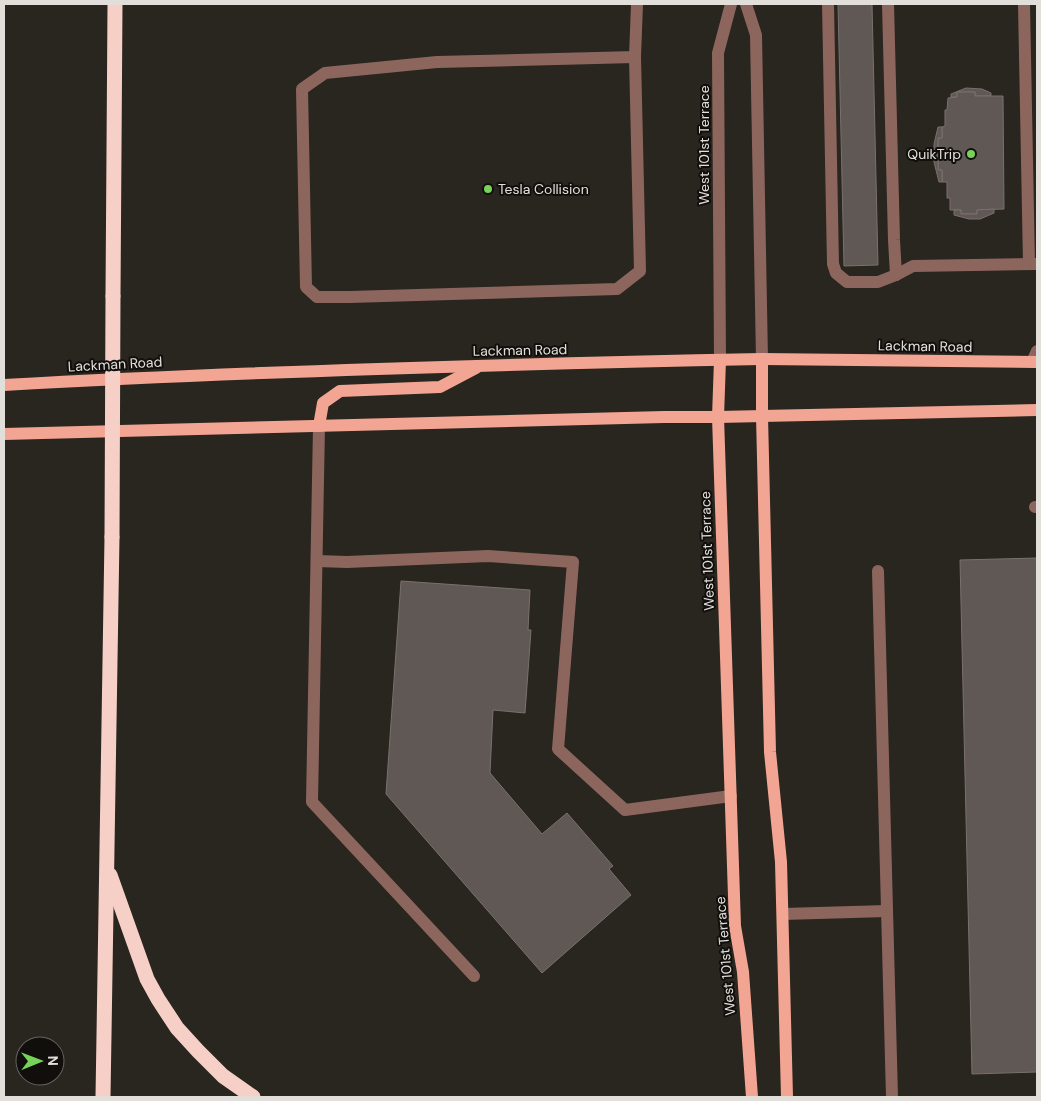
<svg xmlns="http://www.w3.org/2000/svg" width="1041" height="1101" font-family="'DM Sans',sans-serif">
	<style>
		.building { fill: #605855; stroke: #7a716e }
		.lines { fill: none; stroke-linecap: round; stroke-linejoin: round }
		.minor { stroke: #8c665d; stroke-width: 12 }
		.major { stroke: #f3a593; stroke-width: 12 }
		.highway { stroke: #f6d0c7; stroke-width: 15 }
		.highway-bridge { stroke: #f6d0c7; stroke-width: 15 }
		.poi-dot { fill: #77d259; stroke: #110f0c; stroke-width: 2 }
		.labels { text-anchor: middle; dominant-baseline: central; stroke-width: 4; stroke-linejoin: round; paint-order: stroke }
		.street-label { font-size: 14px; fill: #e2dfdb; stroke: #110f0c }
		.poi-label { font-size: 14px; fill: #e2dfdb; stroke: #110f0c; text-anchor: end }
	</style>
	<rect width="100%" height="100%" fill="#29251f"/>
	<g class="building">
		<polygon points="838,4 872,4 878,265 844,266"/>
		<polygon points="966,88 982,89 991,93 991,96 975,96 975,92 957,92 957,97 951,97 951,94"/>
		<polygon points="957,92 975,92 975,96 1003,96 1004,209 977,210 977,214 961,214 961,210 950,210 950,198 947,198 947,182 942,182 942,170 938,170 938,138 942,138 942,127 945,126 945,110 947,110 948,98 957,97"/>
		<polygon points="938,127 942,127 942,138 938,138 938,170 942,170 942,182 939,182 934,162 934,144"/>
		<polygon points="994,209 994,213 980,219 969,219 954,215 954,210 961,210 961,214 977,214 977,210"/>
		<polygon points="1037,558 1037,1072 972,1074 960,560"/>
		<polygon points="401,581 530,590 528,630 531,630 525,713 493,710 490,773 542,834 567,813 613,866 609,869 631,895 542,973 386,794"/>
	</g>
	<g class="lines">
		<g class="minor">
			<polyline points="746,4 756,35 762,359"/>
			<polyline points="828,4 833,264 836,273 847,282 878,282 896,275 913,266 1037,264"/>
			<polyline points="888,4 894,240 896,275"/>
			<polyline points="1024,4 1029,264"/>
			<polyline points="635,57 437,62 325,73 302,89 306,287 317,297 350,297 617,289 640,271 635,57 637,4"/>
			<polyline points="720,360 718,53 731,4"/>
			<polyline points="1032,362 1037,351"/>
			<polyline points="319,426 312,802 474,976"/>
			<polyline points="1035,507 1037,507"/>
			<polyline points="317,561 347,562 488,556 573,562 558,749 625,810 731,796"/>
			<polyline points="878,571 892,1097"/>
			<polyline points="783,914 887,911"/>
		</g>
		<g class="major">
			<polyline points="762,359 762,416 770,752 781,862 787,1097"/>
			<polyline points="720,360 718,417 735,926 743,972 752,1097"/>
			<path d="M4 385C256 371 509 364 762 359L1037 362"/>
			<polyline points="319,426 323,403 340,391 440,387 476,368"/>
			<polyline points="4,434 664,417 718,417 1037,410"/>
		</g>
		<g class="highway">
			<polyline points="113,296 115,4"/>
			<polyline points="110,875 147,979 158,999 177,1028 198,1051 223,1076 253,1097"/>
			<polyline points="103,1097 112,537"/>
		</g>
		<polyline class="highway-bridge" points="112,537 113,296"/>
	</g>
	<g class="poi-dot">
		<circle cx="971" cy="154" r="5"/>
		<circle cx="488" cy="189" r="5"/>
	</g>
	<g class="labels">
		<g class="street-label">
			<text transform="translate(704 145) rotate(-90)">West 101st Terrace</text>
			<text transform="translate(925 346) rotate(1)">Lackman Road</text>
			<text transform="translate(520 350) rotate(-1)">Lackman Road</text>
			<text transform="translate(115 364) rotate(-3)">Lackman Road</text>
			<text transform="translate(707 551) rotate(-92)">West 101st Terrace</text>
			<text transform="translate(725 956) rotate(-95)">West 101st Terrace</text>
		</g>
		<g class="poi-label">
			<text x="961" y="154">QuikTrip</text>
			<text x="498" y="189" text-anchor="start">Tesla Collision</text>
		</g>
	</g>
	<rect width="1041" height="1101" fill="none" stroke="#e2dfdb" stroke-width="10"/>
	<g transform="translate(40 1061) rotate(89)"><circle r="24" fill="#110f0c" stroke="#65625f"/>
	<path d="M0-4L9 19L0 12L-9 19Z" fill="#77d259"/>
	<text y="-8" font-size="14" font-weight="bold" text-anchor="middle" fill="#e2dfdb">N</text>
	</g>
</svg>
